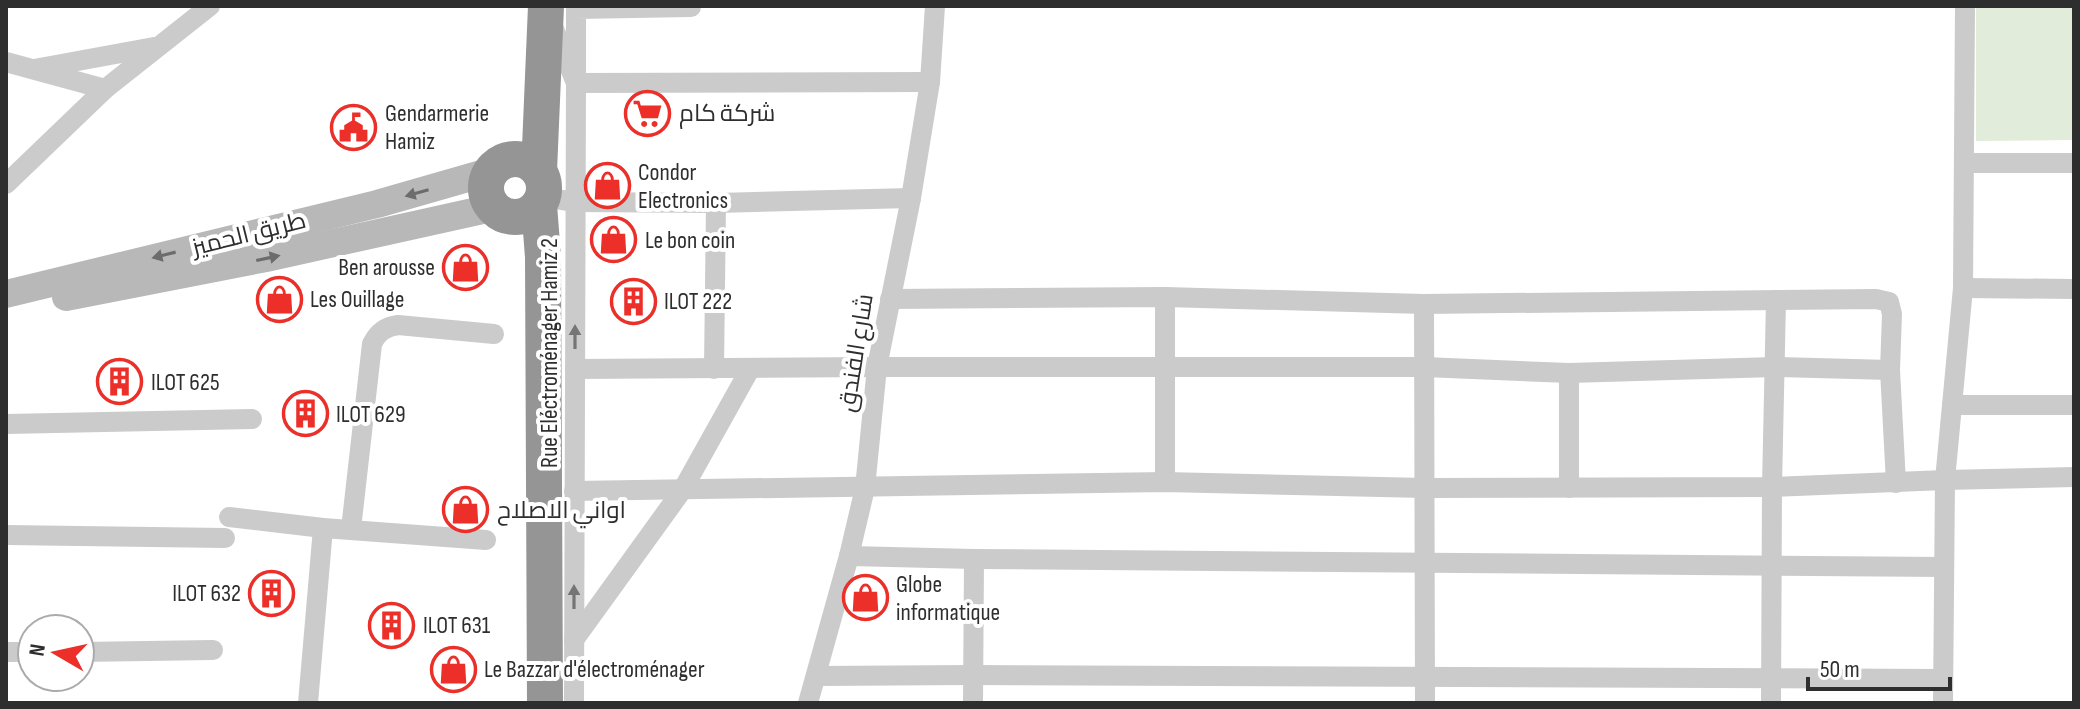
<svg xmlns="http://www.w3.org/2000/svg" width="2080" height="709" font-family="'Sofia Sans Condensed',Cairo,sans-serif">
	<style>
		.green { fill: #e2ecdb }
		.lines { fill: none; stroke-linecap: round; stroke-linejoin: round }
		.street { stroke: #cbcbcb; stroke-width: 20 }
		.secondary { stroke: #b8b8b8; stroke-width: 28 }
		.highway { stroke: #959595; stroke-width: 36 }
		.oneway { fill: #6c6c6c }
		.oneway2 { fill: #757575 }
		.labels { text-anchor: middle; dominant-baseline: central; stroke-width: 8; stroke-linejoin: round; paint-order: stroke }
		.poi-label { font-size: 24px; fill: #2e2e2e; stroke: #fff; text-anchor: start }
		.street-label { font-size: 24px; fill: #2e2e2e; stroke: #fff }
	</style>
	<rect width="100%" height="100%" fill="#fff"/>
	<polygon class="green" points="1976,6 2074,6 2074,140 1976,141"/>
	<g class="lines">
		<g class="street">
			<polyline points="1965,6 1963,288 1945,480 2074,477"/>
			<polyline points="691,7 576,9 576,83 930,82"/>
			<polyline points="552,24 576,83 574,703"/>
			<polyline points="6,62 105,89"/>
			<polyline points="34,69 154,47"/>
			<polyline points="1965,163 2074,163"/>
			<polyline points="6,184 105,89 210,6"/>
			<polyline points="543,197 575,202 716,203 911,198"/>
			<polyline points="1963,288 2074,289"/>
			<polyline points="1165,297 1165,482"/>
			<polyline points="890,299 1165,297 1424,304 1876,299 1889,302 1892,314 1890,370 1896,483"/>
			<polyline points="1424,304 1425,703"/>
			<polyline points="575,369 877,367 1424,367 1569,373 1775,367 1890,370"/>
			<polyline points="714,369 716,203"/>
			<polyline points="1569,373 1569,488"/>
			<polyline points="1952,405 2074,405"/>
			<polyline points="6,424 252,419"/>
			<polyline points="574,491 1165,482 1425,488 1772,487 1945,480 1943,703"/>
			<polyline points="229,517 323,528 486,540"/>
			<path d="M351 529 372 344C378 332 385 327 398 325L494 334"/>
			<polyline points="6,535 225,538"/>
			<polyline points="849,556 974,559 1944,567"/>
			<polyline points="574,640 683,489 750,369"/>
			<polyline points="6,652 32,652"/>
			<polyline points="80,652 213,650"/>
			<polyline points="817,676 972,675 1942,679"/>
			<polyline points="308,703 323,528"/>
			<polyline points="808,703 849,556 865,488 877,367 911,198 930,82 935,6"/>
			<polyline points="973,703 974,559"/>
			<polyline points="1771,703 1772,487 1776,300"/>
		</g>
		<g class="secondary">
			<polyline points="6,294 377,204 492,171"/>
			<polyline points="66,297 266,258 487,209 496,210"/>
		</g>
		<g class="highway">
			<circle cx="515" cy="188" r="29"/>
			<polyline points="539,171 546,6"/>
			<polyline points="539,205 543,257 545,703"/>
		</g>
	</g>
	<defs><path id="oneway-solid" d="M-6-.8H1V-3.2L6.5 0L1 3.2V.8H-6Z" transform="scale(2)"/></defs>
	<g class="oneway">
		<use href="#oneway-solid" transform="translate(417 193) rotate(164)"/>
		<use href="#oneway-solid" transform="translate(164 255) rotate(166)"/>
		<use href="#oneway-solid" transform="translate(268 258) rotate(-12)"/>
	</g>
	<g class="oneway2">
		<use href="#oneway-solid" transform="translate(575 337) rotate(-90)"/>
		<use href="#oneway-solid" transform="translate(574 597) rotate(-90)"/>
	</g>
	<defs>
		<symbol id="supermarket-ring" viewBox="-11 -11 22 22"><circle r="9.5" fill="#fff" stroke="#ec2f28" stroke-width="1.5"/><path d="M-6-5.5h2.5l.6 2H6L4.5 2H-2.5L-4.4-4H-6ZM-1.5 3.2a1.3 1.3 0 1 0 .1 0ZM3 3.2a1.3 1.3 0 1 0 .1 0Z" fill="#ec2f28"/></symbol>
		<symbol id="civic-ring" viewBox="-11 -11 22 22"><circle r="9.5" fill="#fff" stroke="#ec2f28" stroke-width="1.5"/><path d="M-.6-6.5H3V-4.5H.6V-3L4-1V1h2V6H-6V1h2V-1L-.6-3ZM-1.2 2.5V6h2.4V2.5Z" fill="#ec2f28"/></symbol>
		<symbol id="shop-ring" viewBox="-11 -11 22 22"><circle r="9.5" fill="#fff" stroke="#ec2f28" stroke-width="1.5"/><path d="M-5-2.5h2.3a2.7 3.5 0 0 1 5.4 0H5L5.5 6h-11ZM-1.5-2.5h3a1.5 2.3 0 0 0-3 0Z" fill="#ec2f28"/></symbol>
		<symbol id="building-ring" viewBox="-11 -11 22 22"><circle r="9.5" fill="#fff" stroke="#ec2f28" stroke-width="1.5"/><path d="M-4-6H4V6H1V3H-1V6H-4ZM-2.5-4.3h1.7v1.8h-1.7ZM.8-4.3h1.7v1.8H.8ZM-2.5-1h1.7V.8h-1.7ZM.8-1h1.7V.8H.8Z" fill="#ec2f28"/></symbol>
	</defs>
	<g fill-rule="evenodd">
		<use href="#supermarket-ring" x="622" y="88" width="51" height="51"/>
		<use href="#civic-ring" x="328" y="102" width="51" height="51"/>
		<use href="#shop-ring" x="582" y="160" width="51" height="51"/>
		<use href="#shop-ring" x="588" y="214" width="51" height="51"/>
		<use href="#shop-ring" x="440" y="242" width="51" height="51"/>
		<use href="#shop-ring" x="254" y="274" width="51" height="51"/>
		<use href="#building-ring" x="608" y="276" width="51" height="51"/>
		<use href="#building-ring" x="94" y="356" width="51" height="51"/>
		<use href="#building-ring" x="280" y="388" width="51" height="51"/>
		<use href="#shop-ring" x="440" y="484" width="51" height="51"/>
		<use href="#building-ring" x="246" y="568" width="51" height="51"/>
		<use href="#shop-ring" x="840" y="572" width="51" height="51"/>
		<use href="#building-ring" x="366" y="600" width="51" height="51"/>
		<use href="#shop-ring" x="428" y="644" width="51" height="51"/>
	</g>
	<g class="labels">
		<g class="poi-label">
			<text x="385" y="113">Gendarmerie<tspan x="385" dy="28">Hamiz</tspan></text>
			<text x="679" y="113">شركة كام</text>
			<text x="638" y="172">Condor<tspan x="638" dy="28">Electronics</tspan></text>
			<text x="645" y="240">Le bon coin</text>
			<text x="435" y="267" text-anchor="end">Ben arousse</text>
			<text x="310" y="299">Les Ouillage</text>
			<text x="664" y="301">ILOT 222</text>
			<text x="151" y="382">ILOT 625</text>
			<text x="336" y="414">ILOT 629</text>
			<text x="497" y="510">اواني الاصلاح</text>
			<text x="896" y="584">Globe<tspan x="896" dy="28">informatique</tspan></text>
			<text x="241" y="593" text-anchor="end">ILOT 632</text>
			<text x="423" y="625">ILOT 631</text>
			<text x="484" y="669">Le Bazzar d'électroménager</text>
		</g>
		<g class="street-label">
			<text transform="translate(249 234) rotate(-14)">طريق الحميز</text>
			<text transform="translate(549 353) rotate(-90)">Rue Eléctroménager Hamiz 2</text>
			<text transform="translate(856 353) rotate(-81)">شارع الفندق</text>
		</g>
	</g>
	<rect width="2080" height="709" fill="none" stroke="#2e2e2e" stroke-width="16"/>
	<g transform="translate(56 653) rotate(279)"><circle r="38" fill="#ffffff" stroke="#ababab" stroke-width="2"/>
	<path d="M0-6L14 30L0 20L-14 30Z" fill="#ec2f28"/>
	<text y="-12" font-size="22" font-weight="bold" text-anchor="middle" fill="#2e2e2e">N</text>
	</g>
	<path d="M1808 677v12h142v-12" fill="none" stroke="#2e2e2e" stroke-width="4"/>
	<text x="1820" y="677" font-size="24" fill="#2e2e2e" stroke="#ffffff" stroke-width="6" paint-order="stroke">50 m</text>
</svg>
